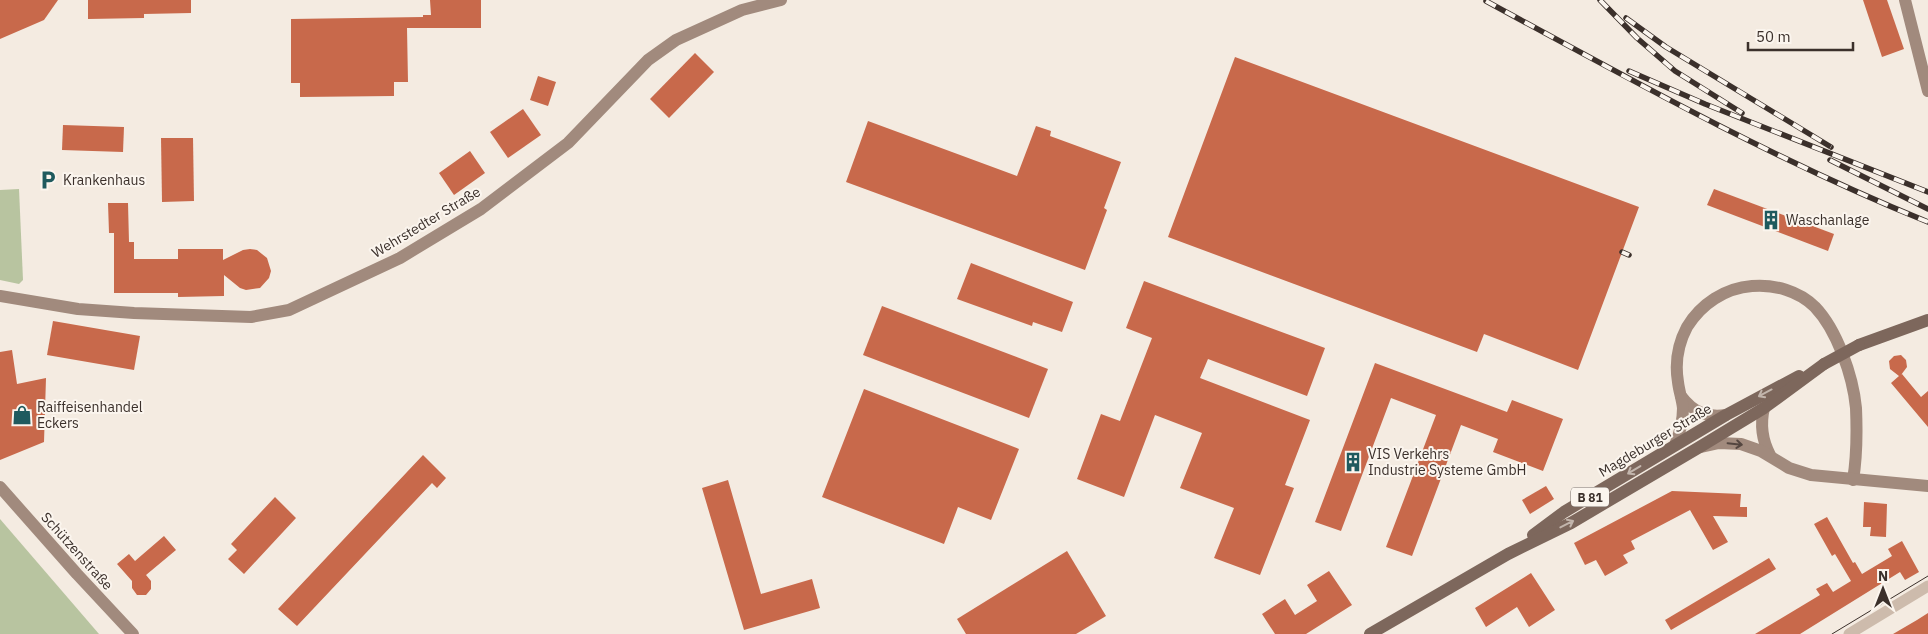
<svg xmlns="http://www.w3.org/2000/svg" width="1928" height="634" font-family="'IBM Plex Sans',sans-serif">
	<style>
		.park { fill: #b8c4a0 }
		.building { fill: #c8694b }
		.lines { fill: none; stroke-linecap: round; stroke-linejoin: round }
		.street { stroke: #cdbbac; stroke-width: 11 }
		.secondary { stroke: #a18a7d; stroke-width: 12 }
		.primary { stroke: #7d675c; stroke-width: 12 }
		.tram { stroke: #3b302b; stroke-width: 1 }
		.rail-casing { stroke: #3b302b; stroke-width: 5.5 }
		.rail { stroke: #fbf5ee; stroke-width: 4; stroke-dasharray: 11; stroke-linecap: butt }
		.primary-bridge { stroke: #7d675c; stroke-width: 12 }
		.oneway { stroke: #c2b5ac }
		.oneway2 { stroke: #544640 }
		.labels { text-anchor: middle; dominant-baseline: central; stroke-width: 4; stroke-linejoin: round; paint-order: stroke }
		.shield { fill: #fbf5ee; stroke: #756b66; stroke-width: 1 }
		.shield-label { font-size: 12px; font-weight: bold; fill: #3b302b }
		.poi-label { font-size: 14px; fill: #3b302b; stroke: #fbf5ee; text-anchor: start }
		.street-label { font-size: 14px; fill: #3b302b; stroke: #fbf5ee }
	</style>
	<rect width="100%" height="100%" fill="#f4ebe1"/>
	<g class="park">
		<polygon points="19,189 23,280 19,284 0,280 0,190"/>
		<polygon points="0,519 99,634 0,634"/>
	</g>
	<g class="building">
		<polygon points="0,0 58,0 44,20 0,39"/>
		<polygon points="88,0 191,0 191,13 144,14 144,18 88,19"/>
		<polygon points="430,0 481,0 481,28 407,28 408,82 394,82 394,96 300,97 300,83 291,83 291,19 423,17 423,15 431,15"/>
		<polygon points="1863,0 1887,0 1904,49 1882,57"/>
		<polygon points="695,53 714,72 669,118 650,99"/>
		<polygon points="1235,57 1639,207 1578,370 1484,334 1477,352 1168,237"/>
		<polygon points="538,76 556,82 548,106 530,100"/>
		<polygon points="523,109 541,135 508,158 490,132"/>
		<polygon points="868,121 1017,176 1036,126 1051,131 1050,136 1121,162 1104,208 1107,210 1085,270 846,182"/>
		<polygon points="63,125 124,127 123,152 62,150"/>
		<polygon points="161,138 193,138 194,201 162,202"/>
		<polygon points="470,151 485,173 454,195 439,173"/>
		<polygon points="1714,189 1834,234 1828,251 1707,205"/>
		<polygon points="108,203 128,203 129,242 134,242 134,259 178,259 178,249 223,249 223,260 243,250 250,249 257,250 267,258 271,271 269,278 260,288 246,290 240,288 224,275 224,296 178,297 178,293 114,293 114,233 109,233"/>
		<polygon points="971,263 1073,302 1062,332 1033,322 1032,326 957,299"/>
		<polygon points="1144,281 1325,348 1307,396 1208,359 1200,378 1310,420 1285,485 1294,488 1260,575 1214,558 1234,508 1180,488 1202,433 1155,415 1124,497 1077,479 1101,414 1120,421 1152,338 1126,328"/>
		<polygon points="882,306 1048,369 1029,418 863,355"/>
		<polygon points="53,321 140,336 134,370 47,355"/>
		<polygon points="12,350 17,384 46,378 44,442 0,460 0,352"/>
		<polygon points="1901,355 1906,360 1907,367 1901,375 1902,374 1921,397 1928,391 1928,427 1891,383 1899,376 1890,369 1889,361 1894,356"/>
		<polygon points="1375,363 1507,412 1512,400 1563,419 1543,471 1493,452 1498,439 1461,425 1412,556 1386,547 1436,415 1391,398 1341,531 1315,522"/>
		<polygon points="864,389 1019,449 991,520 958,507 944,544 822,497"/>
		<polygon points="423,455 446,478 437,488 432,483 297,626 278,609"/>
		<polygon points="728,480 761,594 812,579 820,608 744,630 702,488"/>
		<polygon points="1546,486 1554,499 1530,514 1522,500"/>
		<polygon points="1672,491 1741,494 1740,507 1747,507 1747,517 1713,516 1728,542 1713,550 1690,510 1631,541 1635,549 1623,555 1628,563 1605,576 1596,560 1585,565 1574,543"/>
		<polygon points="275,497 296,518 244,574 228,559 237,550 231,544"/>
		<polygon points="1864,502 1887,504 1886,537 1870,536 1871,527 1863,527"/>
		<polygon points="1827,517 1853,563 1855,562 1862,574 1892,556 1888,549 1902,541 1919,572 1905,580 1900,572 1800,634 1755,634 1820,595 1816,589 1827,583 1833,592 1851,581 1835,554 1832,556 1814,524"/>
		<polygon points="164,536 176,550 146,575 151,581 151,589 146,595 137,595 132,588 132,581 117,564 129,554 135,561"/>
		<polygon points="1067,551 1106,616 1076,634 966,634 957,619"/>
		<polygon points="1769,558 1776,569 1671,630 1665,620"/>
		<polygon points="1329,571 1352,605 1306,634 1275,634 1262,614 1285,599 1295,615 1317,601 1307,585"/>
		<polygon points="1531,573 1555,610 1529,627 1517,607 1486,627 1475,608"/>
		<polygon points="1928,613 1928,634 1893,634 1917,620"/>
	</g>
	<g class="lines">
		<polyline class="street" points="1849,634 1928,586"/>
		<g class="secondary">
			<polyline points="1905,0 1928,91"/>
			<polyline points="0,296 78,309 134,313 251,317 289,310 400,258 481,209 568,143 648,60 676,40 742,10 781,0"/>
			<path d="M1681 396C1693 412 1707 418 1726 415"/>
			<path d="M1764 408C1760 425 1762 440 1770 455"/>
			<path d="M1675 445C1680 433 1683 421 1683 408 1682 399 1679 391 1678 382 1675 364 1678 344 1687 327 1701 304 1725 288 1752 286 1774 284 1799 291 1815 307 1837 330 1853 376 1856 408 1857 431 1857 456 1853 480"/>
			<polyline points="1701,447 1719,443 1741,444 1761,451 1789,468 1811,475 1928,486"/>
			<polyline points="0,487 77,574 133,634"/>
		</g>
		<g class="primary">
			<polyline points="1859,345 1928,320"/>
			<polyline points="1533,535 1564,512 1726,415 1799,376"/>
			<polyline points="1370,634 1508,554 1571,523 1698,448 1764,408 1824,364"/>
		</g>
		<polyline class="tram" points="1832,634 1928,576"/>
		<defs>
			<g id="rail">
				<polyline points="1600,0 1637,38 1675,71 1742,113"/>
				<path d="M1486 1C1631 80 1775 160 1928 222"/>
				<polyline points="1626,18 1666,47 1831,147"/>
				<polyline points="1629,71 1705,104 1928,192"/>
				<polyline points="1830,160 1928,209"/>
				<polyline points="1622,252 1629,255"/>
			</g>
		</defs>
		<use href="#rail" class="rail-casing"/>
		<use href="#rail" class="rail"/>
		<polyline class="primary-bridge" points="1824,364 1859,345"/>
	</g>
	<defs><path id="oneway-shaft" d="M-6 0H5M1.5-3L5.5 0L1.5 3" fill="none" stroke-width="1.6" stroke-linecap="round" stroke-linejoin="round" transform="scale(1.25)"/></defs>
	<g class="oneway">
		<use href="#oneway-shaft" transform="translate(1765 393) rotate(152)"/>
		<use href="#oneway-shaft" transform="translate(1634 470) rotate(149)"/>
		<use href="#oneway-shaft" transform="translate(1567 524) rotate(-27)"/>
	</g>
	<use class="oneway2" href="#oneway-shaft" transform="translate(1735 444) rotate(6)"/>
	<defs>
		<symbol id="parking-bare" viewBox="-9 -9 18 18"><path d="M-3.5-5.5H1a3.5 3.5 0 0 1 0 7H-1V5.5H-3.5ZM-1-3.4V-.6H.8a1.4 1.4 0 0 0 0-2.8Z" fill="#1f5a5e" stroke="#fbf5ee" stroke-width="2.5" paint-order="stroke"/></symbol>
		<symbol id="building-bare" viewBox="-9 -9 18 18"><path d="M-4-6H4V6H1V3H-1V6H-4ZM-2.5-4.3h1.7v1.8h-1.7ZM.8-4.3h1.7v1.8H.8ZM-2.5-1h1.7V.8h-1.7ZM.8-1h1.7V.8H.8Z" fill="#1f5a5e" stroke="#fbf5ee" stroke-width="2.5" paint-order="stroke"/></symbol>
		<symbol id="shop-bare" viewBox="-9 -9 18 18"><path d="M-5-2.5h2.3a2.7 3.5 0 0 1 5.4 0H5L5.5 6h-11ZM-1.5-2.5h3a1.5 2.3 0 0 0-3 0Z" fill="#1f5a5e" stroke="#fbf5ee" stroke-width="2.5" paint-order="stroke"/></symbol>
	</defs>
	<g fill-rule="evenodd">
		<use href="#parking-bare" x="34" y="166" width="28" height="28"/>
		<use href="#building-bare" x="1757" y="206" width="28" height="28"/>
		<use href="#shop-bare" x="8" y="401" width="28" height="28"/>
		<use href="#building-bare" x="1339" y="448" width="28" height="28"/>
	</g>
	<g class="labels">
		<rect class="shield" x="1571" y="487.5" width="38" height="19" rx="4"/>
		<g class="shield-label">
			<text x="1590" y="497">B 81</text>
		</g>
		<g class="poi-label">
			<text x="63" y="180">Krankenhaus</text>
			<text x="1786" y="220">Waschanlage</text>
			<text x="37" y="407">Raiffeisenhandel<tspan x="37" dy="16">Eckers</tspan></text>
			<text x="1368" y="454">VIS Verkehrs<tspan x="1368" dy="16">Industrie Systeme GmbH</tspan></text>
		</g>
		<g class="street-label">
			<text transform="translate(426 222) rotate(-31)">Wehrstedter Straße</text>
			<text transform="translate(1655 440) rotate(-31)">Magdeburger Straße</text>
			<text transform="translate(77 551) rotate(48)">Schützenstraße</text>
		</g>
	</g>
	<g transform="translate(1883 589)" stroke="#fbf5ee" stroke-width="4" paint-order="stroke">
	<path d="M0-4L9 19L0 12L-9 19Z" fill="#3b302b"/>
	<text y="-8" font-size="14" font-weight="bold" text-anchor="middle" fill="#3b302b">N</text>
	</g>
	<path d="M1748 42v8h105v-8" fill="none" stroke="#3b302b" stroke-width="2.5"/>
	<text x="1756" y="42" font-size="15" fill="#3b302b" stroke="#fbf5ee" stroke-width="4" paint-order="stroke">50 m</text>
</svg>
